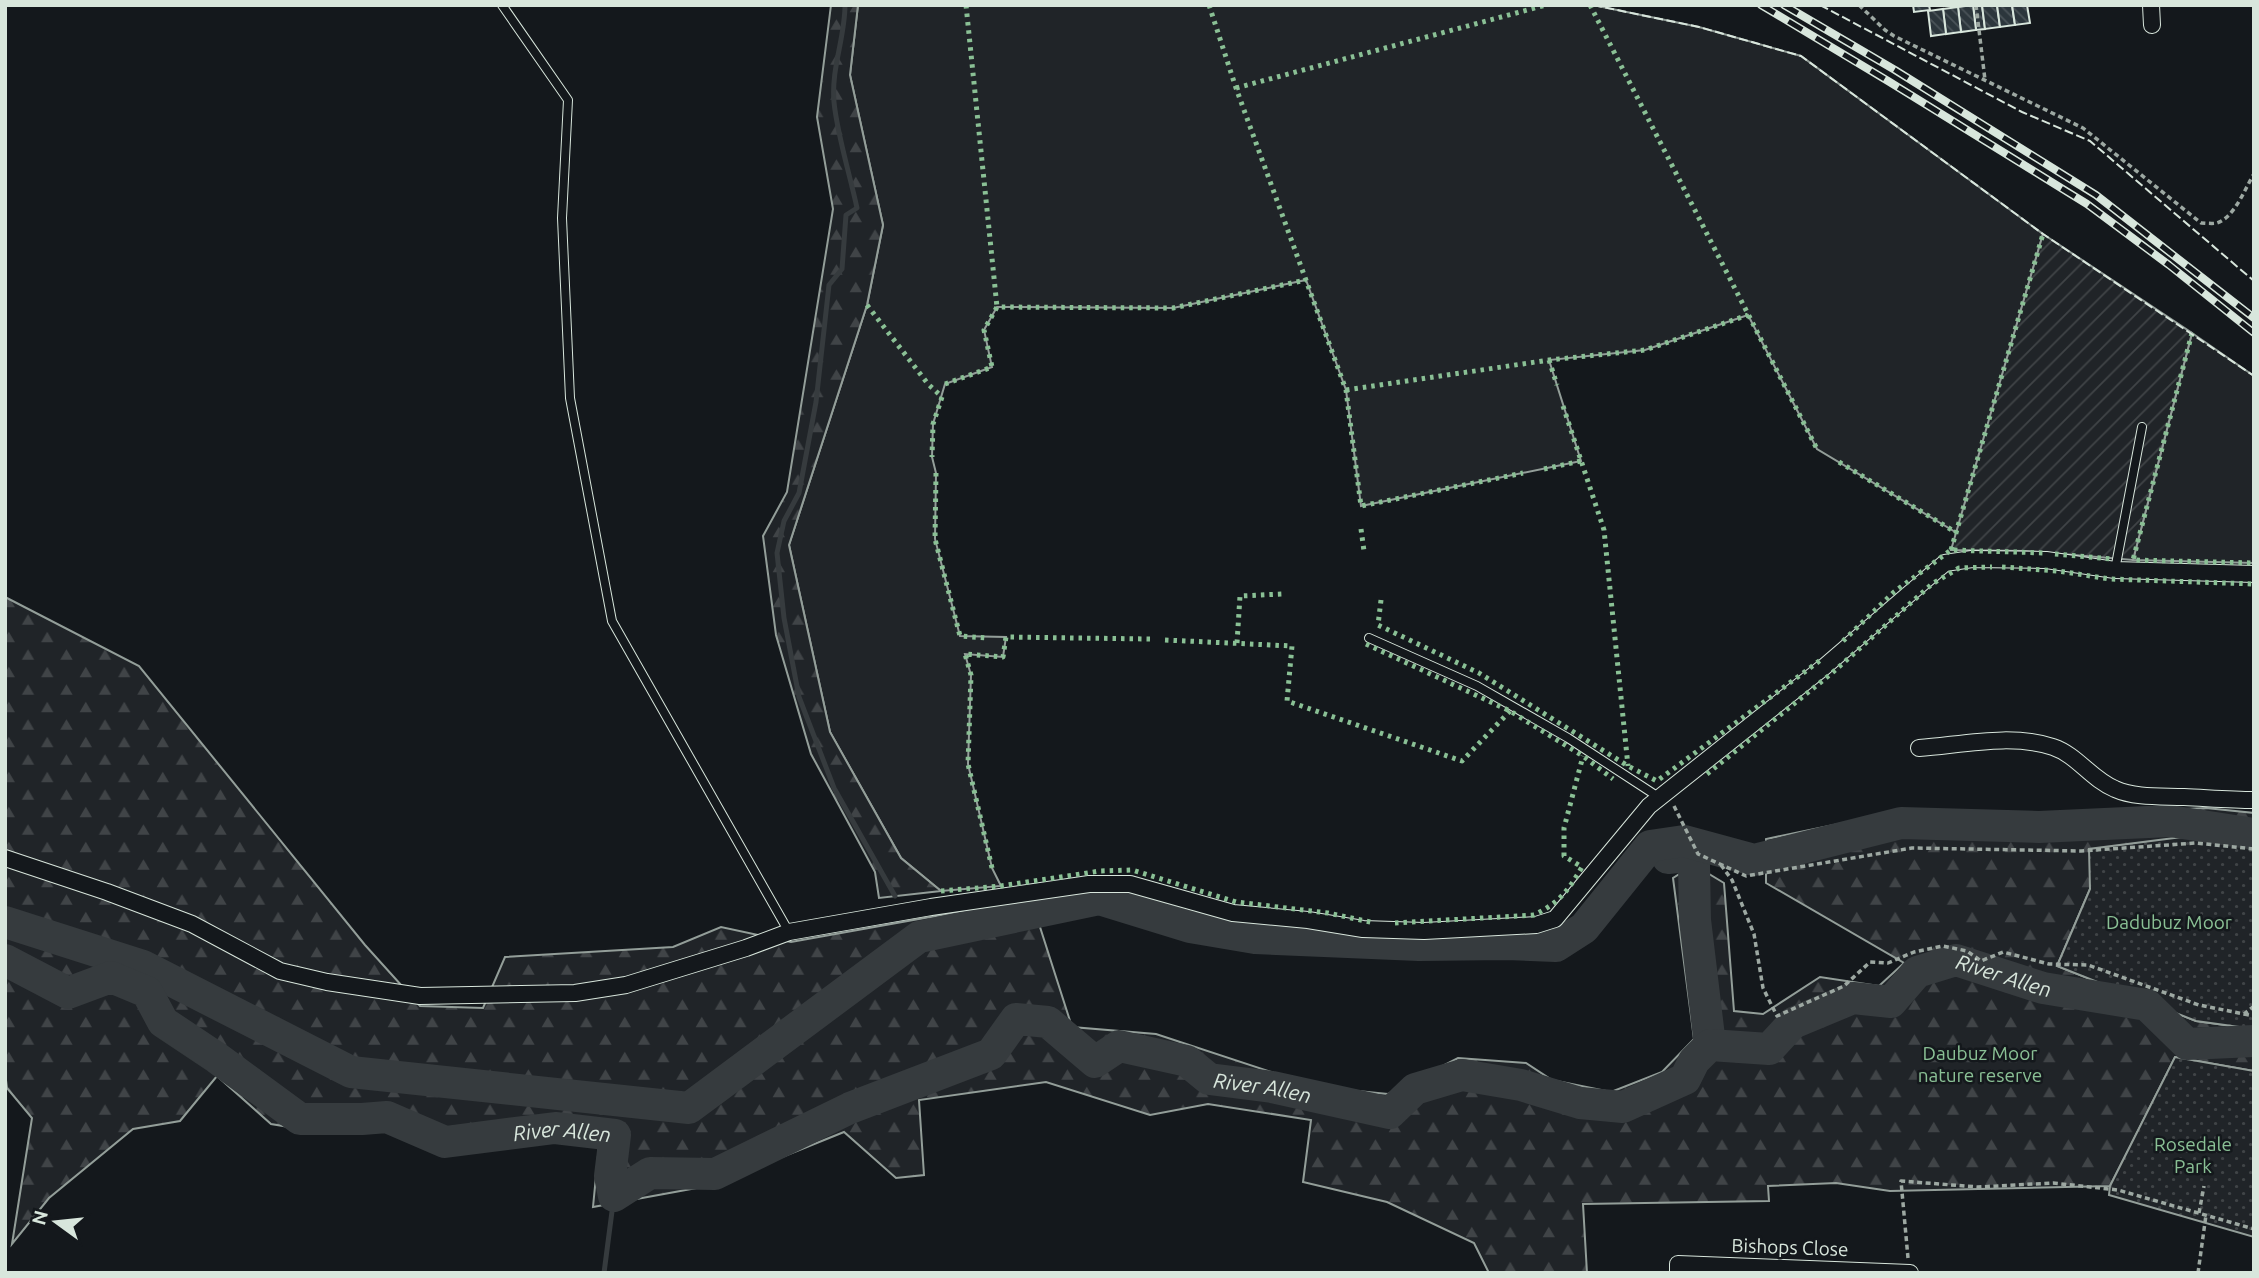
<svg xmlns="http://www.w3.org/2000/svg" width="2259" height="1278" font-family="Ubuntu,sans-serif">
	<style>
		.grass { fill: #202428; stroke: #939e99; stroke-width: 2 }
		.forest { fill: url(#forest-firs); stroke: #939e99; stroke-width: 2 }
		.park { fill: url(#park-dots); stroke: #939e99; stroke-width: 2 }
		.garden { fill: url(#garden-furrows); stroke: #939e99; stroke-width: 2 }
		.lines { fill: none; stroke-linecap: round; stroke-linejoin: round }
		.stream { stroke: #363b3e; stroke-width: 5 }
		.river { stroke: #363b3e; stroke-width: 32 }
		.building { fill: url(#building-back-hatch); stroke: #d8e6dc; stroke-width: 2 }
		.lane-casing { stroke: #d8e6dc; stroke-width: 10 }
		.street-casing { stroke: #d8e6dc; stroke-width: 18 }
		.path { stroke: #9da8a2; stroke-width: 3.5; stroke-dasharray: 5 3.5; stroke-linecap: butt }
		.lane { stroke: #14181c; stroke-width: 8 }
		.street { stroke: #14181c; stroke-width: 16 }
		.rail-casing { stroke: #d8e6dc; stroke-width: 8 }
		.rail { stroke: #14181c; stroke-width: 5; stroke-dasharray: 16; stroke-linecap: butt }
		.hedge { stroke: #8ac095; stroke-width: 5; stroke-dasharray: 3.5 5; stroke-linecap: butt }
		.fence { stroke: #d8e6dc; stroke-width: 2; stroke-dasharray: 9 3.5; stroke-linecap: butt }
		.labels { text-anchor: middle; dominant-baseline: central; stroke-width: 5; stroke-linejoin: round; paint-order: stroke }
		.park-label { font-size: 19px; fill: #8ac095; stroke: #14181c }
		.street-label { font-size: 19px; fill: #d8e6dc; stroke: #14181c }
		.water-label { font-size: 21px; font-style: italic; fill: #d8e6dc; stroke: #14181c }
	</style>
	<defs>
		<pattern id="forest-firs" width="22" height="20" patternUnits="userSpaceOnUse" patternTransform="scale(1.75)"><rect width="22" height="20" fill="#202428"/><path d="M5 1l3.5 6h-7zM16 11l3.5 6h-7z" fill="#404447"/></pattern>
		<pattern id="park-dots" width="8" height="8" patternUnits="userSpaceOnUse" patternTransform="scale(1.75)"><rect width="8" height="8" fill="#202428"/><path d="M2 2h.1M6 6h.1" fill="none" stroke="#404447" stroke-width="1.8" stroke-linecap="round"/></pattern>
		<pattern id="garden-furrows" width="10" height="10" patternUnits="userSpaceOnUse" patternTransform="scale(1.75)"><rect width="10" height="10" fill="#202428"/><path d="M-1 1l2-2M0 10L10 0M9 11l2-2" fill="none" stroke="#404447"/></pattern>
		<pattern id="building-back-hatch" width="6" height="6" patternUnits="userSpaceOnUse" patternTransform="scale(1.75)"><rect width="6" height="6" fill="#2c363c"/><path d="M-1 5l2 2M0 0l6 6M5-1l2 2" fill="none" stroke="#4a5358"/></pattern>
	</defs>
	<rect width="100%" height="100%" fill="#14181c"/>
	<g class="grass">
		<polygon points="858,5 1593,5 1699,27 1801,56 2043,234 1957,533 1817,449 1748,315 1645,350 1549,360 1581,461 1361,506 1346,390 1306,280 1173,308 997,307 984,330 992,367 945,384 933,424 932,457 936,473 935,539 960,636 1006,637 1003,657 965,654 971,675 968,764 992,868 1001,886 941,891 901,858 830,732 789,545 867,305 883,225 850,75"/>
		<polygon points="2192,333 2254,376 2254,563 2133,560"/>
	</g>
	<g class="forest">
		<polygon points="831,5 858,5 850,75 883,225 867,305 789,545 830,732 901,858 941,891 879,898 875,872 811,754 776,635 763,536 787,492 833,209 817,117"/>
		<polygon points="5,597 139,666 365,945 420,1006 483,1008 505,957 673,947 721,927 791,942 1031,899 1072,1027 1156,1034 1317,1087 1388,1094 1458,1058 1526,1063 1552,1080 1611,1092 1662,1072 1694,1039 1673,878 1694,865 1724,883 1734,1011 1763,1014 1820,977 1879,986 1904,963 1766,883 1766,839 1887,814 2084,814 2206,808 2254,813 2254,844 2182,837 2090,889 2057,966 2196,1021 2254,1029 2254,1071 2175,1057 2110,1186 1890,1191 1836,1183 1768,1186 1769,1201 1583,1204 1587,1273 1489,1273 1474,1243 1387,1202 1303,1182 1311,1120 1208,1104 1150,1115 1046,1082 919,1100 924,1175 896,1178 844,1132 713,1185 593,1207 601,1125 440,1151 397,1106 313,1131 271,1124 217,1076 180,1121 133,1129 49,1198 12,1244 32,1118 7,1088 5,1072"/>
	</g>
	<g class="park">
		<polygon points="2182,837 2254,844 2254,1029 2196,1021 2057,966 2090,889 2089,849"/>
		<polygon points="2175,1057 2254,1071 2254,1237 2109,1195 2110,1186"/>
	</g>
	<polygon class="garden" points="2043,234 2192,333 2133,560 2025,551 1951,550"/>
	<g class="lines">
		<g class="stream">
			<path d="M845 5C845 38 831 68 834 102 837 134 850 175 857 208L846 215 842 269 829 285 816 402 799 493 784 521 777 553 784 618 799 697 834 788 895 896"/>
			<polyline points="912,926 919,937"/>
			<polyline points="604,1273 614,1196"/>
		</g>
		<g class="river">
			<polyline points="1666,848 1668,858 1687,856 1694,865 1695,920 1710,1045"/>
			<polyline points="5,922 143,966 351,1072 689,1108 919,937 1099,899 1190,927 1255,938 1419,945 1507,944 1556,946 1584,928 1650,846 1684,841 1754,860 1901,823 2039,827 2170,821 2254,834"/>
			<path id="s1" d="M5 960 68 993 111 977 147 992 163 1022 217 1058 300 1119H362L387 1117 445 1142 555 1128 615 1135 610 1176 614 1196 650 1173 715 1174 850 1108 991 1054 1016 1019 1048 1022 1095 1062 1119 1046 1187 1061 1209 1079 1272 1087 1390 1113 1415 1089 1462 1075 1521 1085 1580 1103 1623 1107 1685 1079 1694 1061 1710 1045 1769 1049 1793 1023 1853 998 1891 1002 1917 972 1956 960 2043 988 2147 1005 2187 1044 2254 1041"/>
		</g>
	</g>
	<g class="building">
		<polygon points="1913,5 1929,5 1930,10 1914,12"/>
		<polygon points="1973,5 1982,5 1985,29 1976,30"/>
		<polygon points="1973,5 1976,30 1961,32 1958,7"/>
		<polygon points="1982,5 1997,5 2000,27 1985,29"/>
		<polygon points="1997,5 2012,5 2015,25 2000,27"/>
		<polygon points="2012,5 2027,5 2030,23 2015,25"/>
		<polygon points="1958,7 1961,32 1946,34 1943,9"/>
		<polygon points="1943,9 1946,34 1931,36 1928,11"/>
	</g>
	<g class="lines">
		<defs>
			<g id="lane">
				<polyline points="502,5 568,100 562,218 570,398 612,621 789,932"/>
				<polyline points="2115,570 2142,427"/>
				<polyline points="1369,638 1477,686 1568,738 1660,798"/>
			</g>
			<g id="street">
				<polyline points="2151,5 2152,25"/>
				<path d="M1919 748C1961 745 2011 733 2053 747 2077 755 2091 779 2115 789 2135 798 2162 796 2184 797 2207 798 2231 800 2254 800"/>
				<polyline points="5,858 107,892 192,924 280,971 327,982 420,996 575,993 626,985 746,948 789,932 931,907 1089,884 1130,884 1233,913 1308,920 1363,929 1424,931 1536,925 1555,919 1649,806 1824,667 1945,563 1972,559 2046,560 2115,570 2254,574"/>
				<polyline points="1678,1273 1678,1264 1910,1273"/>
			</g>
		</defs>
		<use href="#lane" class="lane-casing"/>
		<use href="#street" class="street-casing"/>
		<g class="path">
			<path d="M1859 5 1885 30 1894 36 2083 128 2201 223C2206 223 2212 224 2217 223 2235 217 2245 188 2254 174"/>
			<polyline points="1976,5 1985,80"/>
			<polyline points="1674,806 1698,854 1746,876 1912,848 2081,851 2196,843 2254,849"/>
			<polyline points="1721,865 1732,880 1754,934 1763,988 1777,1016 1844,986 1870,962 1888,963 1914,952 1943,946 1967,951 1981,961 2003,952 2049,964 2088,965 2199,1005 2244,1014 2254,1006"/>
			<polyline points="2244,1014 2254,1016"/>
			<polyline points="2199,1213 2204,1186"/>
			<polyline points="1908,1258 1901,1181 1978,1187 2053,1183 2118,1190 2254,1229"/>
			<polyline points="2198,1273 2206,1215"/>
		</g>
		<use href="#lane" class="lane"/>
		<use href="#street" class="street"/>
		<defs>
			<g id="rail">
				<polyline points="1761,5 1888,81 2087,204 2169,265 2254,333"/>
				<polyline points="1784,5 1895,70 2096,195 2254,318"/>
			</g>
		</defs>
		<use href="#rail" class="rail-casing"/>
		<use href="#rail" class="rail"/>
		<g class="hedge">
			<polyline points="966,5 997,307"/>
			<polyline points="1209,5 1236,88 1346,390 1361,506 1523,473"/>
			<polyline points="1590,5 1817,449"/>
			<polyline points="1236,88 1546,5"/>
			<polyline points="867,305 928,384 942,397 933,424 932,457"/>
			<polyline points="2192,333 2133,560 2254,563"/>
			<polyline points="1549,360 1557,385"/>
			<polyline points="945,384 992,367 984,330 997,307 1173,308 1306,280"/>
			<polyline points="1346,390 1549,360 1645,350 1748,315"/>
			<polyline points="1563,406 1604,530 1628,766"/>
			<polyline points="1839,462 1957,533"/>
			<polyline points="1544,469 1581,461"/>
			<polyline points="936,473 935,539 960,636 987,638"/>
			<polyline points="1361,529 1364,551"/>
			<polyline points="1951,550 2043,234"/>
			<polyline points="2055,554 2111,559"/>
			<polyline points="2002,567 2058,571 2110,579 2254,584"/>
			<polyline points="1381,600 1378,625 1479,673 1628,766 1657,781 1822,659"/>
			<polyline points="1165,640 1292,646 1287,701 1462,761 1510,711"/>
			<polyline points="1843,641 1894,592 1951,550 2045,553"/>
			<polyline points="1237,643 1240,596 1282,594"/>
			<polyline points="1366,644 1510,711 1583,756 1613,779"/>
			<polyline points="1707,774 1832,673 1932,584 1959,568 1992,567"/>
			<polyline points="992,868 968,764 971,675 965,654 1003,657 1006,637 1150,639"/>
			<polyline points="941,891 1001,886 1100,871 1132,870 1236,902 1328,913 1375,923"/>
			<path d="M1395 923 1534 915C1560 902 1568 891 1582 867L1564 856V828L1583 756"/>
		</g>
		<g class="fence">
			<polyline points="1593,5 1699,27 1801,56 2043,234 2254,376"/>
			<polyline points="1820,5 2022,112 2090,141 2254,281"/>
		</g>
	</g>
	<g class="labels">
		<g class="park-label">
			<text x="2169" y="922">Dadubuz Moor</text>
			<text x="1980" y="1053">Daubuz Moor<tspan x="1980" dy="22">nature reserve</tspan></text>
			<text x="2193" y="1144">Rosedale<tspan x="2193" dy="22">Park</tspan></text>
		</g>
		<g class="street-label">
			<text transform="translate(1790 1247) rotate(2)">Bishops Close</text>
		</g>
		<g class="water-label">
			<text stroke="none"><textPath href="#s1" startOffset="2286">River Allen</textPath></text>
			<text stroke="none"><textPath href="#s1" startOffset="1468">River Allen</textPath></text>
			<text stroke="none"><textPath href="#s1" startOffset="626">River Allen</textPath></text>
		</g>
	</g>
	<rect width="2259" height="1278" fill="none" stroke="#d8e6dc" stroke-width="14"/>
	<g transform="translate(56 1222) rotate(285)" stroke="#14181c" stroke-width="5" paint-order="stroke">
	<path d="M0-5L12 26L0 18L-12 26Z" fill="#d8e6dc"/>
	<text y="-10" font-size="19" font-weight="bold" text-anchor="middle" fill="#d8e6dc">N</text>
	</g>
</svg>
